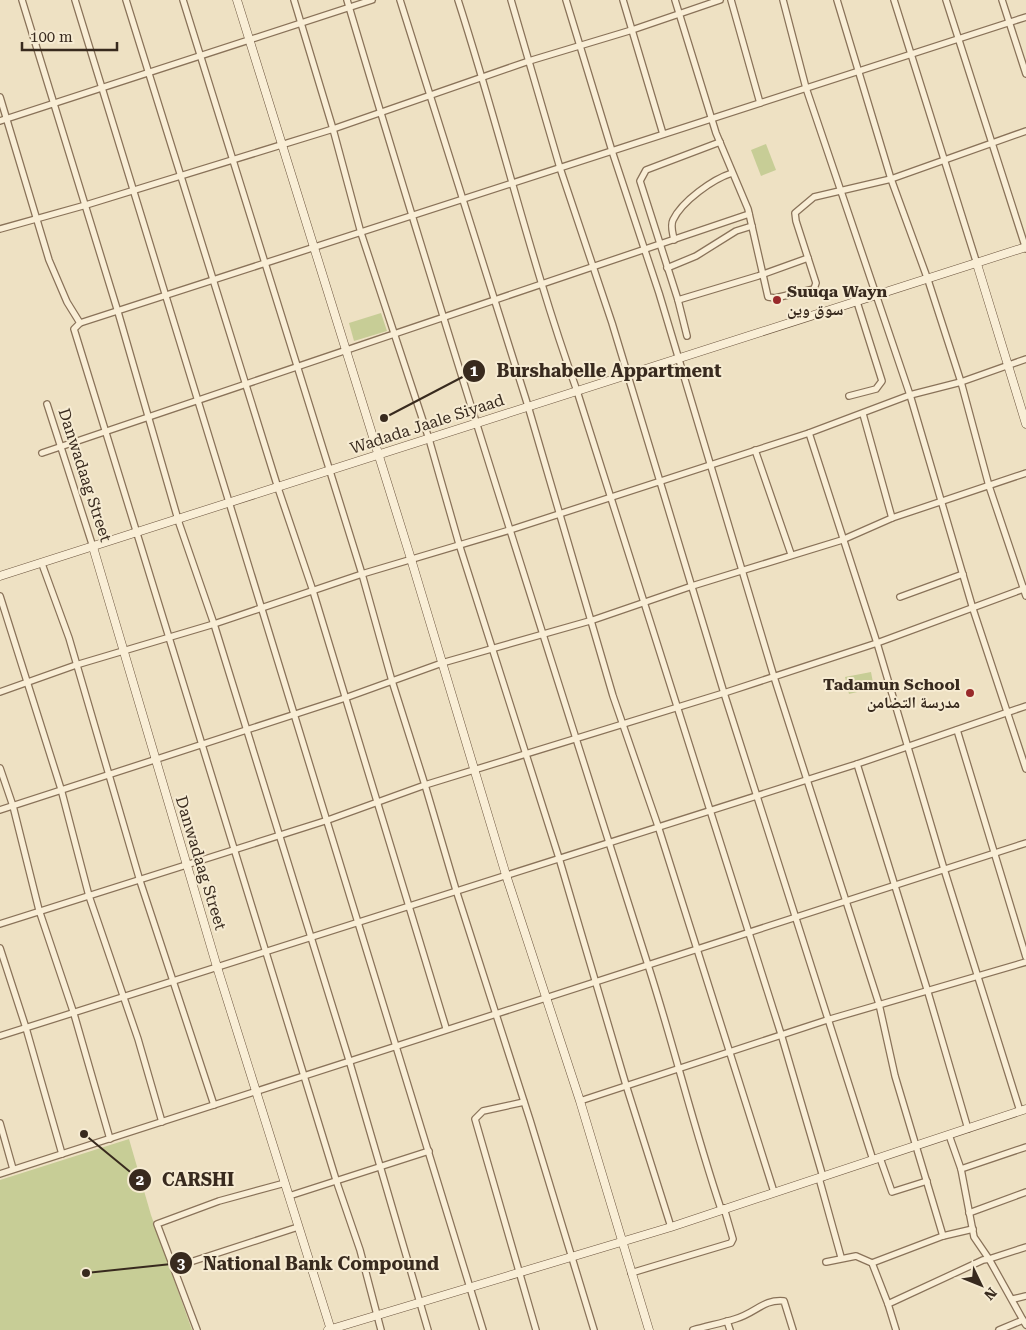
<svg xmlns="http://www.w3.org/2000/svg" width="1026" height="1330" font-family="'Roboto Serif','Noto Naskh Arabic',serif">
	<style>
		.green { fill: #c7cd96 }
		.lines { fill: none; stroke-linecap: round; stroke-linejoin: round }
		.street-casing { stroke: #897259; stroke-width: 8 }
		.secondary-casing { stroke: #6a533d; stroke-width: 9 }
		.street { stroke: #f9eed6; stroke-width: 5.5 }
		.secondary { stroke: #f9eed6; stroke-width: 8 }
		.poi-dot { fill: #98292a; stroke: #f6ebd2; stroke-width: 2 }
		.labels { text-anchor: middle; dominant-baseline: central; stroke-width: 4; stroke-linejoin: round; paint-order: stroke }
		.poi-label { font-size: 16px; font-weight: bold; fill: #382a1e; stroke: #f6ebd2; text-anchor: start }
		.street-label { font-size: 16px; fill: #382a1e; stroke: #f6ebd2 }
		.leader { fill: none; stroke: #382a1e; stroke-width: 2 }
		.callout-dot { fill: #382a1e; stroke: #f6ebd2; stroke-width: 2 }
		.mark-label { font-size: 15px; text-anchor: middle; font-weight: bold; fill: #fff }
		.callout-label { font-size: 18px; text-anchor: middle; font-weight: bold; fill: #382a1e; stroke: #f6ebd2; stroke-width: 4; stroke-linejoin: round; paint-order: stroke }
	</style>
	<rect width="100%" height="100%" fill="#eee1c3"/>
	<g class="green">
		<polygon points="766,144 776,170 761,176 751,150"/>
		<polygon points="381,313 387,331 354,341 349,323"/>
		<polygon points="871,672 874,688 849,694 845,677"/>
		<polygon points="129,1139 151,1215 192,1330 0,1330 0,1180"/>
	</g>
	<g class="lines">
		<defs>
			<g id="street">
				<polyline points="22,0 118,312 179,523 214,624 349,1060 428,1330"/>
				<polyline points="75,0 483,1330"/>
				<polyline points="126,0 278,488 313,591 446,1028"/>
				<polyline points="183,0 362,574 392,681 425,785 456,890 530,1120 594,1330"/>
				<polyline points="294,0 333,129 361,233 429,439 459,544 559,858 626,1085 671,1227"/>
				<path d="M347 0C443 323 546 644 648 965 674 1046 694 1129 721 1209"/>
				<polyline points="400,0 528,406 613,696 658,826 774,1192"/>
				<path d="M458 0C500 130 531 263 577 391L781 1034 823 1177"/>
				<polyline points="511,0 560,168 612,323 724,693 873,1160"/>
				<polyline points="566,0 612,151 659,293 774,677 879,1004 895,1076 943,1236"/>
				<polyline points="623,0 663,134"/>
				<polyline points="675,0 716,133 748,209 768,297 775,298 814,289 816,283 796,221 795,213 814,197 891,179 1026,131"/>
				<polyline points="731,0 760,103"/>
				<polyline points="783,0 806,88 910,395 973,609 1026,769"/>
				<polyline points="837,0 891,179 928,280 961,382 989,486 1026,596"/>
				<polyline points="894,0 977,264"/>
				<polyline points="946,0 1026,249"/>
				<polyline points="1002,0 1026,74"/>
				<polyline points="0,97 49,260 67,302 80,323"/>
				<polyline points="0,121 372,0"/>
				<polyline points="0,229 86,205 333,129 529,61 632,30 720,0"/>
				<path d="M674 240C673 233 670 226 673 220 682 201 713 179 732 173"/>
				<polyline points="667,268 696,256 736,231 752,226"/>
				<polyline points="678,300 758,276 808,258"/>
				<polyline points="687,336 678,300 640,181 646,170 720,142"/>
				<polyline points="849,396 876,389 882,381 857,302"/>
				<polyline points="47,404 93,547"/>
				<polyline points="863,414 892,518"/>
				<polyline points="809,433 877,643 944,869 1020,1111"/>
				<polyline points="755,450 791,554"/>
				<polyline points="42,453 749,214"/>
				<polyline points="42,564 69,638 140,881 214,1105"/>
				<polyline points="0,596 61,789 89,896 138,1039 162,1122"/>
				<polyline points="900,597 963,574"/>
				<polyline points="0,692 76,665 214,624 362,574 510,530 809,433 910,395 961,382 1026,359"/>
				<polyline points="957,730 1026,957"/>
				<polyline points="857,764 927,989 968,1129"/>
				<polyline points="0,768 13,806 39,910 74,1014 110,1139"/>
				<polyline points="0,810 345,698 442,663 593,620 692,586 842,540 892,518 1026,473"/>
				<polyline points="0,924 328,820 425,785 724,693 877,643 1026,588"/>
				<polyline points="0,948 26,1028 62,1154"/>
				<polyline points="0,1036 857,764 1026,706"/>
				<polyline points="580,1101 827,1020 1026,962"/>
				<polyline points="524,1102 483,1111 475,1119 536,1330"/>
				<polyline points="0,1123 13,1169"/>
				<polyline points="949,1135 961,1169 974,1237 989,1259 1026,1247"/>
				<polyline points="880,1158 892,1192 927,1181"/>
				<polyline points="961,1169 1026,1147"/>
				<polyline points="0,1174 1026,843"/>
				<polyline points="819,1178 841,1257"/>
				<polyline points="289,1196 429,1151"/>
				<polyline points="969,1213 1026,1192"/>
				<polyline points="826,1262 856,1256 872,1263 888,1304"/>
				<polyline points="872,1263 943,1236 973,1229"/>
				<polyline points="175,1267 298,1227"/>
				<polyline points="631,1273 731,1243 733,1239 724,1208"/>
				<polyline points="1013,1299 1026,1296"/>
				<polyline points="727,1321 730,1330"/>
				<polyline points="197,1330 157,1224 219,1201 285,1183"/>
				<polyline points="381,1330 360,1250 337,1183 74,329 80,323 1026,17"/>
				<path d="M693 1330C707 1326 722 1323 735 1319 756 1313 763 1299 784 1301L793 1330"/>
				<polyline points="896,1330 888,1304 983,1260 989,1259 1023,1320"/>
				<polyline points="999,1330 1023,1320 1026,1325"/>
			</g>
			<g id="secondary">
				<polyline points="237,0 411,559 506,875 580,1101 649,1330"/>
				<polyline points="977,264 1026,424"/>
				<polyline points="93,547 217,967 331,1330"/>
				<polyline points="0,576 1026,247"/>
				<polyline points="328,1330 671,1227 1026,1109"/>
			</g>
		</defs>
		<use href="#street" class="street-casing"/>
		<use href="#secondary" class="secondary-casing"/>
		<use href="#street" class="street"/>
		<use href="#secondary" class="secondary"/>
	</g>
	<g class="poi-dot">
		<circle cx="777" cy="300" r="5"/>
		<circle cx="970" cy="693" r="5"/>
	</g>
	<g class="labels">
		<g class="poi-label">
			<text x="787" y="291">Suuqa Wayn<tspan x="787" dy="18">سوق وين</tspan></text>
			<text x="960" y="684" text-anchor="end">Tadamun School<tspan x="960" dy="18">مدرسة التضامن</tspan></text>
		</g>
		<g class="street-label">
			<text transform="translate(427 424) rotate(-18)">Wadada Jaale Siyaad</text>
			<text transform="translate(85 475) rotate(72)">Danwadaag Street</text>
			<text transform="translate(201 863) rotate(73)">Danwadaag Street</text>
		</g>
	</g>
	<path class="leader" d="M384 418L474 371M84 1134L140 1180M86 1273L181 1263"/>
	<g class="callout-dot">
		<circle cx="384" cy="418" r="5"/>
		<circle cx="84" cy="1134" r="5"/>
		<circle cx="86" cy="1273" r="5"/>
		<circle cx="474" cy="371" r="12"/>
		<circle cx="140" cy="1180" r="12"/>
		<circle cx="181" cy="1263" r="12"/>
	</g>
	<g class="mark-label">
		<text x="474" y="376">1</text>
		<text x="140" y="1185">2</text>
		<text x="181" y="1269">3</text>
	</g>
	<g class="callout-label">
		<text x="609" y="377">Burshabelle Appartment</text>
		<text x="198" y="1186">CARSHI</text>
		<text x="321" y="1270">National Bank Compound</text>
	</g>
	<g transform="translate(981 1285) rotate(133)" stroke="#f6ebd2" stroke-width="4" paint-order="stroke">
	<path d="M0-4L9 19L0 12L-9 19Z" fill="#382a1e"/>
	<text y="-8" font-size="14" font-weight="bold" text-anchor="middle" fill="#382a1e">N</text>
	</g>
	<path d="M22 42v8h95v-8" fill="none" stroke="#382a1e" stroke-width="2.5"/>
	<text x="30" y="42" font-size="15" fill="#382a1e" stroke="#f6ebd2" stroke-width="4" paint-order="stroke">100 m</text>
</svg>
